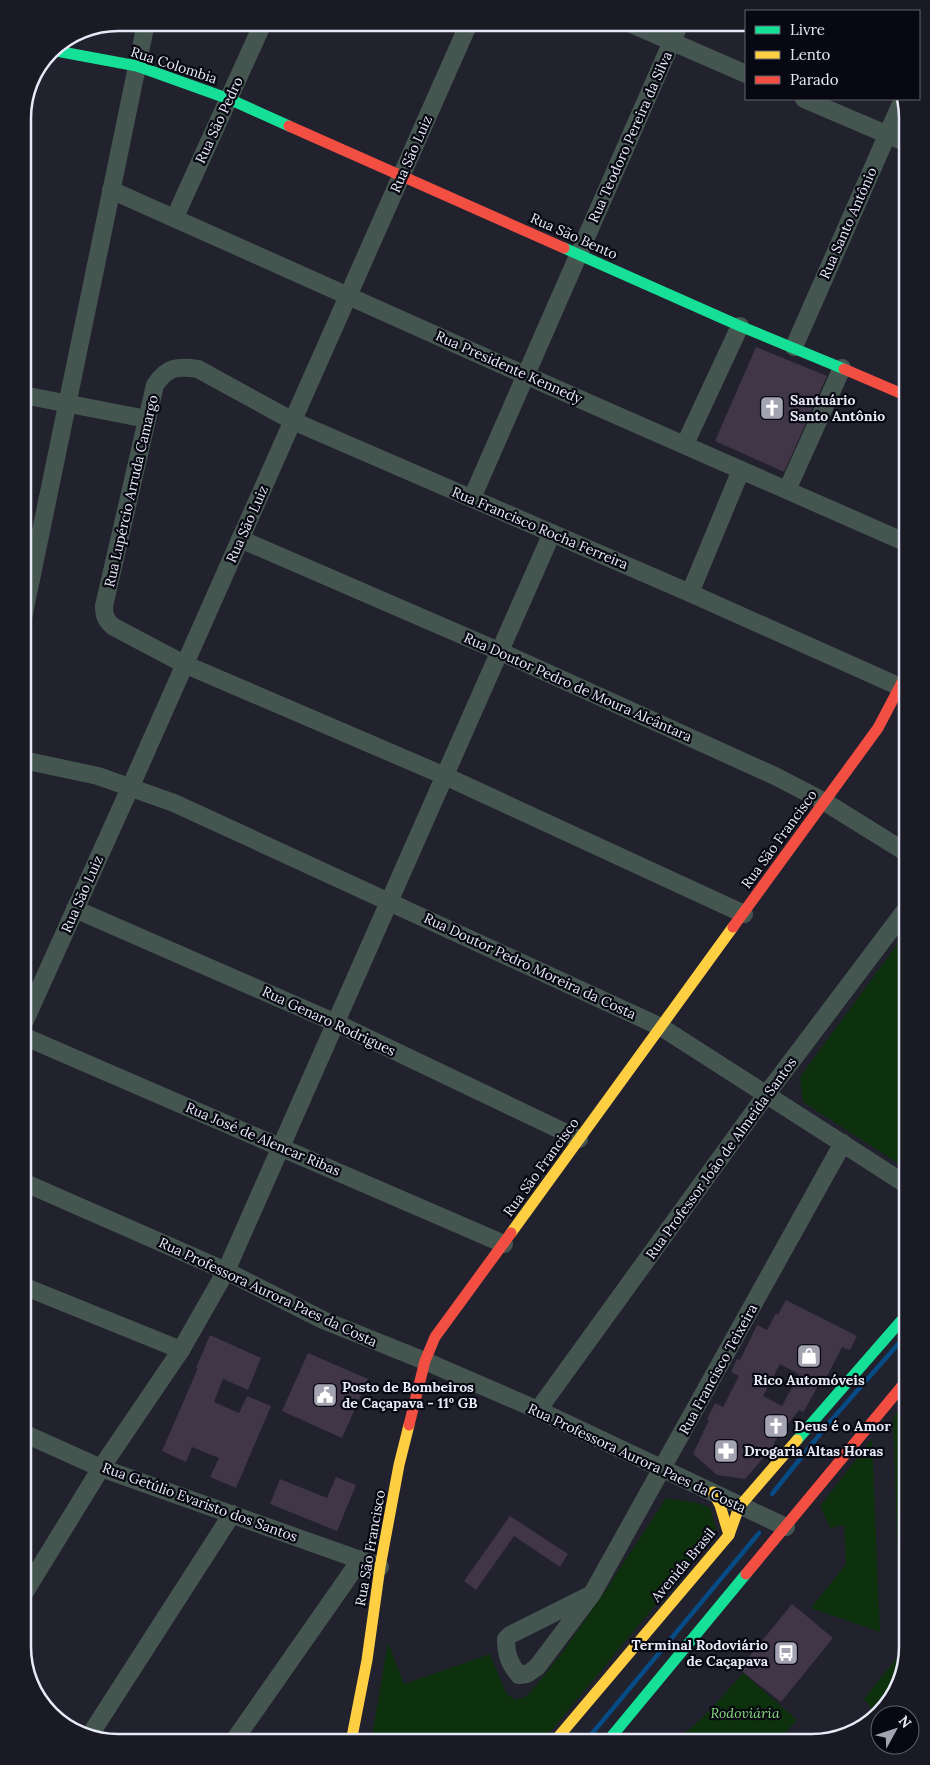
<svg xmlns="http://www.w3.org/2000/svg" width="930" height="1765" font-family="Lora,serif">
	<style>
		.green { fill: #0d310d }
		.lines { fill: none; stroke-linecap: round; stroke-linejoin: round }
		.stream { stroke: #074b84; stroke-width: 4.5 }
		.building { fill: #413648; fill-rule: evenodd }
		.street { stroke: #455650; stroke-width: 18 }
		.fast { stroke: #16e098; stroke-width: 11 }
		.slow { stroke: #ffcf43; stroke-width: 11 }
		.jam { stroke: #f24e42; stroke-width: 11 }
		.labels { text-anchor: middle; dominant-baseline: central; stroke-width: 4.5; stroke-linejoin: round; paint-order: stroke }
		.street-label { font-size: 14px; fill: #e8e9f8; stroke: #080812 }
		.poi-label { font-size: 14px; font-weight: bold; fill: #e8e9f8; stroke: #080812; text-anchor: start }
		.park-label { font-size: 14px; font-style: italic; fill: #86da7e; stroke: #080812 }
		.rim { fill: none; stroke: #e8e9f8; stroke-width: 2.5 }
	</style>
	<rect width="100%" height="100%" fill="#22212e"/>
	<g class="green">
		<polygon points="907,931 907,1169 803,1102 800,1077"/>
		<polygon points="907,1400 907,1647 892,1700 875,1713 864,1699 901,1653 893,1418"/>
		<polygon points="872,1439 880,1632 811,1608 846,1564 844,1525 830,1528 820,1506"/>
		<polygon points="666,1498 698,1503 710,1508 716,1529 706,1544 542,1742 371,1742 388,1642 404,1684 490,1654 506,1693 516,1700 527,1696 560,1656 604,1593"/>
		<path d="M743 1673 797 1720 777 1742H671C698 1727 722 1696 743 1673Z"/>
	</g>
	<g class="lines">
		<g class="stream">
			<polyline points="772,1494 828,1424 907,1334"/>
			<polyline points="585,1742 759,1533"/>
		</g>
	</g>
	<g class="building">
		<polygon points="756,347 827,376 784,472 715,441"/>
		<path d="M786 1300 857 1336 850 1350 842 1347 822 1386 819 1384 804 1411 803 1412 799 1410 775 1441 772 1448 745 1479 717 1475 693 1454 709 1420 707 1419 715 1403 723 1407 739 1376 731 1372 737 1359 740 1360 757 1325 767 1330 776 1313 778 1315ZM780 1364 799 1374 782 1406 763 1396Z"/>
		<polygon points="210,1335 261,1358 248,1390 223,1379 214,1402 239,1413 247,1396 271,1406 236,1488 210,1477 219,1458 192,1447 186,1462 162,1451 198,1368 196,1368"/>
		<polygon points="308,1353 368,1379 342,1438 282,1411"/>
		<polygon points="336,1477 356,1485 337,1531 270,1504 280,1479 327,1498"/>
		<polygon points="510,1516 568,1554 560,1567 514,1536 476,1590 464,1581"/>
		<polygon points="792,1604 833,1638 781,1702 739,1669"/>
	</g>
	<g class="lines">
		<g class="street">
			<polyline points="629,23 746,74"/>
			<polyline points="804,99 907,143"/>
			<polyline points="111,190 525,375 907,543"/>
			<polyline points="175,217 263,23"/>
			<polyline points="794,347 903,99"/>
			<polyline points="23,395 147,419"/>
			<polyline points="685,444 740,326"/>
			<polyline points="787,490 842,368"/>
			<polyline points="472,498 680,23"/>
			<polyline points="240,539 501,652 775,776 825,802 907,853"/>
			<polyline points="690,593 741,470"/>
			<polyline points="23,618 146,23"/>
			<polyline points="23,760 98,776 174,803 661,1027 907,1185"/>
			<polyline points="75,909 336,1023 579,1139"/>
			<path d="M744 914 445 776 184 664 114 627C106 621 104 616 104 606L155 385C167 367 177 366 198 369L293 421 690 593 907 690"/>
			<polyline points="23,1025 130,788 469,23"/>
			<polyline points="23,1036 504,1244"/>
			<polyline points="23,1182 226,1271 323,1320 425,1361 538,1410 786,1527"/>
			<polyline points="23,1286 181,1350"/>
			<polyline points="538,1410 766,1095 907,908"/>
			<polyline points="23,1433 101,1468 380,1567"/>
			<path d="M592 1594 510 1635 506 1639C506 1654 509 1663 519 1675L527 1674 537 1667 592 1594 843 1143"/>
			<polyline points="23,1595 101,1468 181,1350 226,1271 552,533"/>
			<polyline points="90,1735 232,1514"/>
			<polyline points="233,1742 361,1559"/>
		</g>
		<g class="fast">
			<polyline points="51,50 137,66 229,99 289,126"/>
			<polyline points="564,248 740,326 844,369"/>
			<polyline points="797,1440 907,1314"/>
			<polyline points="607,1742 746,1574"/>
		</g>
		<g class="slow">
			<polyline points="511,1233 733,927"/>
			<polyline points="713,1492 720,1505 729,1535"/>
			<polyline points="351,1742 367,1660 380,1567 399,1465 409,1425"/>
			<polyline points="554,1742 729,1535 739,1507 797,1440"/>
		</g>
		<g class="jam">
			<polyline points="289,126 564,248"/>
			<polyline points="844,369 907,396"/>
			<polyline points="733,927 878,728 907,673"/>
			<polyline points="409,1425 425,1361 435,1337 511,1233"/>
			<polyline points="746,1574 907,1380"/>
		</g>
	</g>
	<defs>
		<symbol id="church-square" viewBox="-11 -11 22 22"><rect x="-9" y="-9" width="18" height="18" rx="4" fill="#a3a3b1" stroke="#080812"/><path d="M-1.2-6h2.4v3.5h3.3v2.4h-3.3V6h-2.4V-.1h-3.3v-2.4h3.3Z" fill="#fff"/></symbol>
		<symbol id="shop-square" viewBox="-11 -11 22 22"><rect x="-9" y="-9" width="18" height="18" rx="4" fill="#a3a3b1" stroke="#080812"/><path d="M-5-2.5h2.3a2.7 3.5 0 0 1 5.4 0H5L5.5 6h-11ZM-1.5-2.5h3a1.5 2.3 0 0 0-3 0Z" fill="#fff"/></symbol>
		<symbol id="civic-square" viewBox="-11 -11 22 22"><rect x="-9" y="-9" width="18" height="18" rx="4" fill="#a3a3b1" stroke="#080812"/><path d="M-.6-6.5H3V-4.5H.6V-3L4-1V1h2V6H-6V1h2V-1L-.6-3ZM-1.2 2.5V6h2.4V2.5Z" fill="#fff"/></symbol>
		<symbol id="pharmacy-square" viewBox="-11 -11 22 22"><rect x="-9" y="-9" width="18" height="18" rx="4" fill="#a3a3b1" stroke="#080812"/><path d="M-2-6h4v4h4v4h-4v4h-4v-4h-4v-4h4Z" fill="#fff"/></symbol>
		<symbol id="bus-square" viewBox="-11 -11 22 22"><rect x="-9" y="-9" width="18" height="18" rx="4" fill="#a3a3b1" stroke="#080812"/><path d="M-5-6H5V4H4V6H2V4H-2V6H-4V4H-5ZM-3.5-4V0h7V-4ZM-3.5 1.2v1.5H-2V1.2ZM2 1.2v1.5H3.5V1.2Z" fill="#fff"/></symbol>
	</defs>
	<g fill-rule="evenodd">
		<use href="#church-square" x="758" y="394" width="28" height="28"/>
		<use href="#shop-square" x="795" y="1342" width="28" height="28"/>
		<use href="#civic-square" x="311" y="1381" width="28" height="28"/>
		<use href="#church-square" x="762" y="1412" width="28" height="28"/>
		<use href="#pharmacy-square" x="712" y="1437" width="28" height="28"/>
		<use href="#bus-square" x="772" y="1639" width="28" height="28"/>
	</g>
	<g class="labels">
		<g class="street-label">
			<text transform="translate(174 65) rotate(18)">Rua Colombia</text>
			<text transform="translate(219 120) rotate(-65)">Rua São Pedro</text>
			<text transform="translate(630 137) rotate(-66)">Rua Teodoro Pereira da Silva</text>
			<text transform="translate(411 154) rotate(-66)">Rua São Luiz</text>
			<text transform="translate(848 223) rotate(-66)">Rua Santo Antônio</text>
			<text transform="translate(574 236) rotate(24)">Rua São Bento</text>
			<text transform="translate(509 367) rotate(24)">Rua Presidente Kennedy</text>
			<text transform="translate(131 491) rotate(-77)">Rua Lupércio Arruda Camargo</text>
			<text transform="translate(247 524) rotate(-66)">Rua São Luiz</text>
			<text transform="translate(540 528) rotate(23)">Rua Francisco Rocha Ferreira</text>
			<text transform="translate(578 687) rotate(24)">Rua Doutor Pedro de Moura Alcântara</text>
			<text transform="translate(779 839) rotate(-54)">Rua São Francisco</text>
			<text transform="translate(82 894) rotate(-66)">Rua São Luiz</text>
			<text transform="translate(530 966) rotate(25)">Rua Doutor Pedro Moreira da Costa</text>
			<text transform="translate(329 1021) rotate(25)">Rua Genaro Rodrigues</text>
			<text transform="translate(263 1139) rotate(23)">Rua José de Alencar Ribas</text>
			<text transform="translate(721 1158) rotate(-54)">Rua Professor João de Almeida Santos</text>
			<text transform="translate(541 1167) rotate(-54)">Rua São Francisco</text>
			<text transform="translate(268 1292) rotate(25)">Rua Professora Aurora Paes da Costa</text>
			<text transform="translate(718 1369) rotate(-61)">Rua Francisco Teixeira</text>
			<text transform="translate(637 1458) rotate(25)">Rua Professora Aurora Paes da Costa</text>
			<text transform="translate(200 1502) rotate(20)">Rua Getúlio Evaristo dos Santos</text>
			<text transform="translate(370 1548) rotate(-80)">Rua São Francisco</text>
			<text transform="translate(683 1565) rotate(-50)">Avenida Brasil</text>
		</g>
		<g class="poi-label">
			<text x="790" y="400">Santuário<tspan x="790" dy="16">Santo Antônio</tspan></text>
			<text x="809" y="1380" text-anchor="middle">Rico Automóveis</text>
			<text x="342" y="1387">Posto de Bombeiros<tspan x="342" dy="16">de Caçapava - 11º GB</tspan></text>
			<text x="794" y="1426">Deus é o Amor</text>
			<text x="744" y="1451">Drogaria Altas Horas</text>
			<text x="768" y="1645" text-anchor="end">Terminal Rodoviário<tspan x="768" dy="16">de Caçapava</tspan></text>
		</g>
		<g class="park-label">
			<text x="745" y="1713">Rodoviária</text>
		</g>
	</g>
	<path d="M0 0H930V1765H0ZM118 31H812A87 87 0 0 1 899 118V1647A87 87 0 0 1 812 1734H118A87 87 0 0 1 31 1647V118A87 87 0 0 1 118 31Z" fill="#1a1a24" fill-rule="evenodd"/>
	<path class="rim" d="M118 31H812A87 87 0 0 1 899 118V1647A87 87 0 0 1 812 1734H118A87 87 0 0 1 31 1647V118A87 87 0 0 1 118 31Z"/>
	<rect x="745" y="10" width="175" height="90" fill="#080812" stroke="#62626e"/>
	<rect x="755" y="26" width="25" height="8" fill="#16e098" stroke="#62626e"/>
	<text x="790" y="35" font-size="15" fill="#e8e9f8">Livre</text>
	<rect x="755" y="51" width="25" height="8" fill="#ffcf43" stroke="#62626e"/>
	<text x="790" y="60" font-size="15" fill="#e8e9f8">Lento</text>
	<rect x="755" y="76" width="25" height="8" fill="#f24e42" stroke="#62626e"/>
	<text x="790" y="85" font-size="15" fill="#e8e9f8">Parado</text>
	<g transform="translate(895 1730) rotate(50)"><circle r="24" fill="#080812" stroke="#62626e"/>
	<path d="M0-4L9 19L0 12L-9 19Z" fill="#a3a3b1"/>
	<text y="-8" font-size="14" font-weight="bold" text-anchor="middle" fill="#e8e9f8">N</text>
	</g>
</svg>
